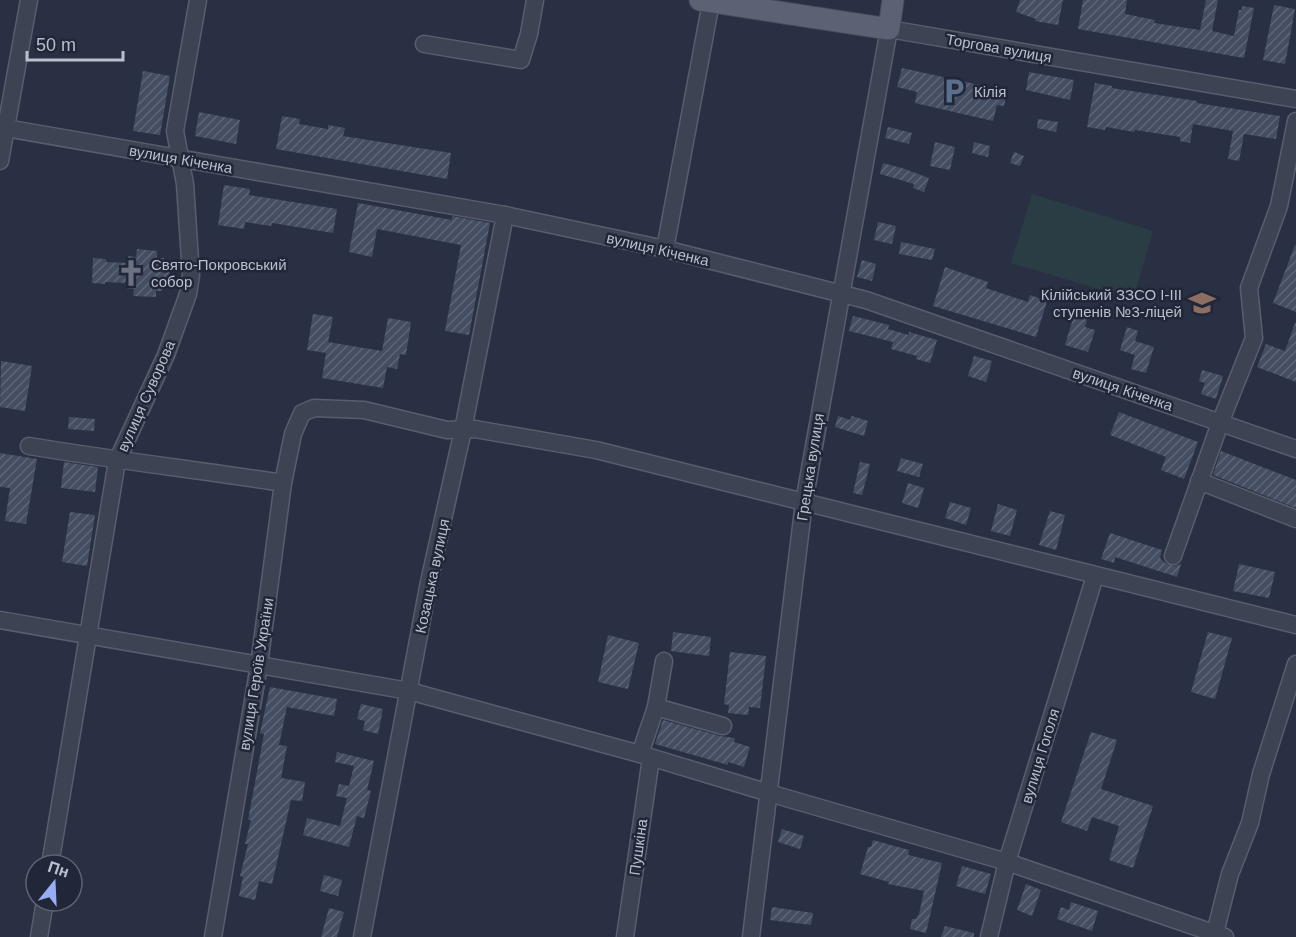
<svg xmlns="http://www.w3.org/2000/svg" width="1296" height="937" font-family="Arial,sans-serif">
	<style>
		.green { fill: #2b3d44 }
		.building { fill: url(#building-hatch) }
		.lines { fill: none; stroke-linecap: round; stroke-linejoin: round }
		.minor-casing { stroke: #585e6d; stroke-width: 19 }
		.major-casing { stroke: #474c5c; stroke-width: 23 }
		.minor { stroke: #3d4353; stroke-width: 16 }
		.major { stroke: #5b6273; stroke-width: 21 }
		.labels { text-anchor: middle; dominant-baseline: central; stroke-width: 5; stroke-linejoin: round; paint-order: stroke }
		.street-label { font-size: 15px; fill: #babfcc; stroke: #212738 }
		.poi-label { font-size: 15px; fill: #babfcc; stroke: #212738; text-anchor: start }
	</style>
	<defs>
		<pattern id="building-hatch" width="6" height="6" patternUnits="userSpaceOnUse" patternTransform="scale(1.5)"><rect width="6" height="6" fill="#454d63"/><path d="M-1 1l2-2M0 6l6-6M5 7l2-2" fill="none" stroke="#5e6578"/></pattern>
	</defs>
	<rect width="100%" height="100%" fill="#293043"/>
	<polygon class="green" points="1032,194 1153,231 1133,299 1011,263"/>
	<g class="building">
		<polygon points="1020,0 1063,0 1058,25 1035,21 1036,19 1016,12"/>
		<polygon points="1083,0 1127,0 1125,14 1155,20 1154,23 1200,30 1206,0 1218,0 1212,31 1234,36 1239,10 1242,10 1242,6 1254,8 1244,58 1078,29"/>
		<polygon points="1274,5 1295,9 1285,64 1263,60"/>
		<polygon points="902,68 1007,91 1004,106 997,105 993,121 915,103 917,92 897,87"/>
		<polygon points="143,71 170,76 160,135 133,131"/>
		<polygon points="1029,72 1074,80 1070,100 1026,90"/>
		<polygon points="1095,83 1112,86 1112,88 1197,101 1197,103 1280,116 1276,139 1244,134 1239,161 1228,159 1233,131 1193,124 1190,143 1180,141 1180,137 1135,130 1134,132 1106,127 1105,130 1087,127"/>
		<polygon points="199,112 240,120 236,144 195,136"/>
		<polygon points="282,116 300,119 299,124 328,129 328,125 345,128 343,136 451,153 447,179 276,149"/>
		<polygon points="1038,119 1058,122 1056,132 1037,128"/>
		<polygon points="888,127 912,133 909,144 885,138"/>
		<polygon points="935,142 955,147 950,170 930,166"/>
		<polygon points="974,142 990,146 988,157 972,153"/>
		<polygon points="1014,152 1024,156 1020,166 1010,163"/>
		<polygon points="883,163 905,169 929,178 924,192 913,188 914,184 880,174"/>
		<polygon points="224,185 250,189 249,195 337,209 333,233 272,223 271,226 245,222 244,229 218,225"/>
		<polygon points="358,203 452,220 452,216 490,223 469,335 445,331 461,245 377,229 372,257 349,252"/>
		<polygon points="878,222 896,226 892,244 874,240"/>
		<polygon points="901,242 935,249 932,260 899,254"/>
		<polygon points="1295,245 1296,245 1296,312 1273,303"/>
		<polygon points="137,249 157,251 157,258 164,258 163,265 170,265 169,285 162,285 162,291 156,291 156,297 133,296 134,289 127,289 127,283 105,282 105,284 92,283 93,258 106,259 106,262 128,263 128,256 136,257"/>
		<polygon points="862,260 876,264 872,281 857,277"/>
		<polygon points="945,267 988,282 986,288 1028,302 1030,295 1047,301 1036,337 933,306"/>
		<polygon points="1075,312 1088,316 1085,327 1095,330 1088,352 1065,345"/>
		<polygon points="313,314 333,317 328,342 382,351 388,318 411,322 406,355 400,354 397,369 387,367 383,388 322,378 326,353 307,350"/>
		<polygon points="853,316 889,325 888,329 909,335 909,332 937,340 930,363 916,359 917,356 891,349 893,342 849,331"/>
		<polygon points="1295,323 1296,323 1296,382 1257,367 1266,344 1285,351"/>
		<polygon points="1127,327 1138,331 1135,341 1154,347 1146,373 1131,369 1135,355 1120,350"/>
		<polygon points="974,356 992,361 986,382 968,376"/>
		<polygon points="1,361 32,366 25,411 0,407"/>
		<polygon points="1202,370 1223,376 1216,399 1201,394 1205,383 1199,381"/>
		<polygon points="1119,412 1198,442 1184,479 1161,470 1166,457 1110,435"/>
		<polygon points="838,416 850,420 852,416 868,421 864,436 835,427"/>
		<polygon points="69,417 95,419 94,431 68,429"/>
		<polygon points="1221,451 1296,480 1296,508 1213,475"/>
		<polygon points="0,453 37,459 26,524 5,521 10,488 0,487"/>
		<polygon points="901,458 923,464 919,477 897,471"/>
		<polygon points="64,462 98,467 95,492 61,488"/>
		<polygon points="860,462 870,464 862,495 853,493"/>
		<polygon points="908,483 924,488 918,508 902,503"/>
		<polygon points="950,502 971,508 966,525 945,518"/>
		<polygon points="998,504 1017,510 1010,536 991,531"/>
		<polygon points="1050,511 1065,515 1056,550 1039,545"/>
		<polygon points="70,512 95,515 87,566 62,562"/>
		<polygon points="1110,533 1162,550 1160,558 1165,563 1174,566 1181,564 1177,577 1115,557 1114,563 1101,559"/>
		<polygon points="1239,564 1275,572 1269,598 1233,591"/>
		<polygon points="673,632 711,637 709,656 671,651"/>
		<polygon points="1208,632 1232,638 1215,699 1191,692"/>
		<polygon points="608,635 639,643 628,689 598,682"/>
		<polygon points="730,652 766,656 760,708 749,707 748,715 728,713 729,705 724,704"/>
		<polygon points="270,687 337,699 334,716 287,707 279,745 287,746 281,778 305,782 302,801 291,800 272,884 259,881 255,900 239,896 243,877 240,876 248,844 245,844 251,820 248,820 264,734 260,733"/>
		<polygon points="361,704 383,709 378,734 363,730 365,721 357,719"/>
		<polygon points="663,720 720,736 735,738 734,742 750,747 744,767 728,762 728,765 655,744"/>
		<polygon points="1091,732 1117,740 1101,789 1153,806 1133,868 1109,860 1119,826 1092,817 1087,831 1061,822"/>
		<polygon points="337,752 374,761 367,790 371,791 364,818 357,816 349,847 303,835 307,818 340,826 347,798 336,796 339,784 349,786 354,766 335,762"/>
		<polygon points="782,829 804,836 800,849 778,842"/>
		<polygon points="873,840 909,850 908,855 942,863 926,933 910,929 912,919 916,919 919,914 924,891 888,884 889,882 860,874 868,847 871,847"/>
		<polygon points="962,866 991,874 985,894 956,886"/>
		<polygon points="324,875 342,880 338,896 320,891"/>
		<polygon points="1026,884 1041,890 1032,916 1017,910"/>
		<polygon points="1071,902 1098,911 1092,931 1057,919 1061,907 1069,910"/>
		<polygon points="772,907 813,913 811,925 770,920"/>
		<polygon points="329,908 344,912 337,937 321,937"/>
		<polygon points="945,926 974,933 974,937 941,937"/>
	</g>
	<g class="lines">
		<defs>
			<g id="minor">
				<polyline points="424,44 521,60 529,34 535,0"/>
				<polyline points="0,127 505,215 665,249 866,300 1296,449"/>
				<polyline points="0,161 29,0"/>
				<polyline points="665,249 711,2"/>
				<path d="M29 446C113 460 198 470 283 483"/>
				<polyline points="1199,481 1296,519"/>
				<polyline points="1173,556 1220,423 1254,338 1249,288 1279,206 1296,121"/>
				<polyline points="0,620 409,691 640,754 769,793 1007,862 1225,937"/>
				<polyline points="656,707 723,726"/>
				<polyline points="640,754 656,707 664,661"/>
				<polyline points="50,865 117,461 166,355 188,294 191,275 185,184 175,131 198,0"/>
				<polyline points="1215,933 1230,874 1250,823 1261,774 1296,664"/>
				<polyline points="39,937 45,901"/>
				<polyline points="213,937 259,665 283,483 293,434 302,413 314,408 364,410 447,430 475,429 596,450 1296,625"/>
				<polyline points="362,937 429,582 463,430 505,215"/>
				<polyline points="625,937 651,758"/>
				<polyline points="751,937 804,502 889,29 1296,99"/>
				<polyline points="989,937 1007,862 1095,576"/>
			</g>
			<polyline id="major" points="700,0 889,29 893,0"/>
		</defs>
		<use href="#minor" class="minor-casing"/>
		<use href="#major" class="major-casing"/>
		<use href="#minor" class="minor"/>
		<use href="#major" class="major"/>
	</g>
	<defs>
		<symbol id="parking-bare" viewBox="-9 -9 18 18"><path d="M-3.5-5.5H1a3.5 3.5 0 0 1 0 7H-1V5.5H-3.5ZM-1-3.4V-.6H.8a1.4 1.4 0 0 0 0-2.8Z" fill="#5c6f8a" stroke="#212738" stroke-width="2.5" paint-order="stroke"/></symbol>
		<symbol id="church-bare" viewBox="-9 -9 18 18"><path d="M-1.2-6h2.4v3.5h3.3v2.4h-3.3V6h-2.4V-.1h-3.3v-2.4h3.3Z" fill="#6b7280" stroke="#212738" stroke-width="2.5" paint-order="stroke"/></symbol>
		<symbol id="school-bare" viewBox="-9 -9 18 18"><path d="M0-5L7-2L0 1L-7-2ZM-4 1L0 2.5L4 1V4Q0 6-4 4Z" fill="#8d6e63" stroke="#212738" stroke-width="2.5" paint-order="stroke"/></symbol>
	</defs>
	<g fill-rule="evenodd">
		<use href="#parking-bare" x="935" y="72" width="38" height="38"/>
		<use href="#church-bare" x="112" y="254" width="38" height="38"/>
		<use href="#school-bare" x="1183" y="284" width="38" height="38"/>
	</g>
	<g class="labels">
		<g class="street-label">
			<text transform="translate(999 48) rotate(10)">Торгова вулиця</text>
			<text transform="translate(181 159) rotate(10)">вулиця Кіченка</text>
			<text transform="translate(658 249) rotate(13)">вулиця Кіченка</text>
			<text transform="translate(1123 389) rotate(19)">вулиця Кіченка</text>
			<text transform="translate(146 396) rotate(-66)">вулиця Суворова</text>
			<text transform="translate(810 467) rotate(-81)">Грецька вулиця</text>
			<text transform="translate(432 576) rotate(-78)">Козацька вулиця</text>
			<text transform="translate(256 674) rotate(-81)">вулиця Героїв України</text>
			<text transform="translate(1040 756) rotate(-73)">вулиця Гоголя</text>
			<text transform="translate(638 847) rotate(-82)">Пушкіна</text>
		</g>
		<g class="poi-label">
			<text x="974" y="91">Кілія</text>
			<text x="151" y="264">Свято-Покровський<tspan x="151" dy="17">собор</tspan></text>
			<text x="1182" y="294" text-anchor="end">Кілійський ЗЗСО І-ІІІ<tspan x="1182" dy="17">ступенів №3-ліцей</tspan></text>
		</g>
	</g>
	<g transform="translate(54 883) rotate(18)"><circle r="28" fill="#212738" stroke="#5e6473" stroke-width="1.5"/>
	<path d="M0-4.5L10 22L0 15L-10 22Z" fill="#97adf5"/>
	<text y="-9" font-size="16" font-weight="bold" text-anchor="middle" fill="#babfcc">Пн</text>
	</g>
	<path d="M27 51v9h96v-9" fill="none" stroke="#babfcc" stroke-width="3"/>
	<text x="36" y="51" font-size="18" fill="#babfcc" stroke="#212738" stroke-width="4.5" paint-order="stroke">50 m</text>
</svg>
